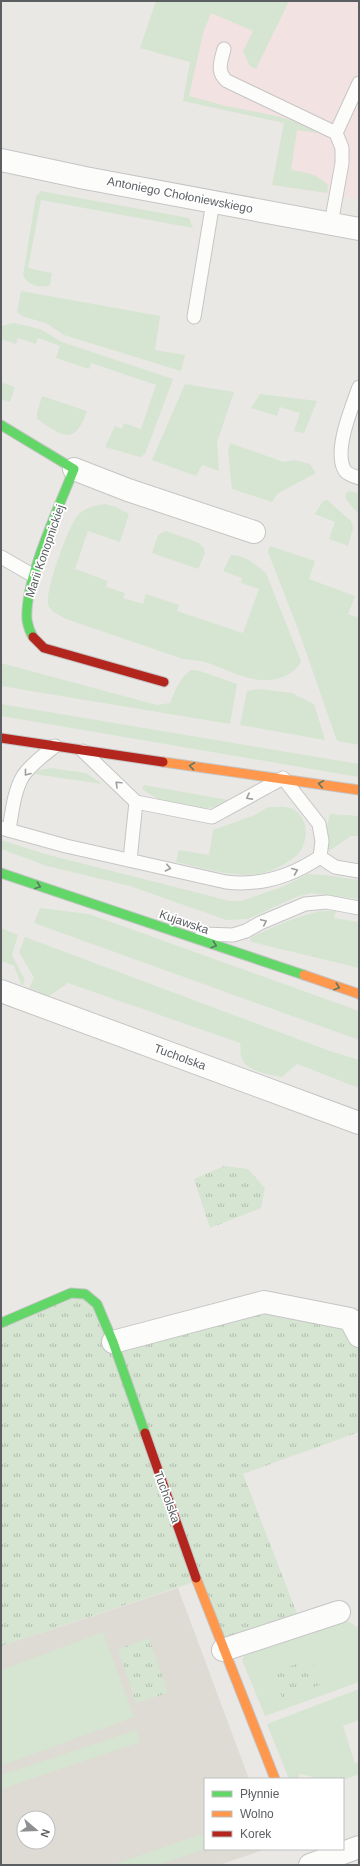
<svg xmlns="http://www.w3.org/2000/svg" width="360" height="1866" font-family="Helvetica,sans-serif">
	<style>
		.education { fill: #dedad4; fill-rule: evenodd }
		.medical { fill: #f3e2e2 }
		.grass { fill: #d5e5d1 }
		.park { fill: url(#park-tufts) }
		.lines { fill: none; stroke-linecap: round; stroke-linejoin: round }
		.lane-casing { stroke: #c6c5c6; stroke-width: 15 }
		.street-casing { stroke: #c6c5c6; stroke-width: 24 }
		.fast-casing { stroke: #c5c5c6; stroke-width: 11 }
		.slow-casing { stroke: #c5c5c6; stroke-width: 11 }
		.jam-casing { stroke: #c5c5c6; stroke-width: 11 }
		.lane { stroke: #fcfcfb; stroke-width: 13 }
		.street { stroke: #fcfcfb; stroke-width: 22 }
		.fast { stroke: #63d668; stroke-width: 9 }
		.slow { stroke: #ff974d; stroke-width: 9 }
		.jam { stroke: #b3261e; stroke-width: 9 }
		.oneway { stroke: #5d7763 }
		.oneway2 { stroke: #9b9e9f }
		.labels { text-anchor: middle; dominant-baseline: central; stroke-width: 3.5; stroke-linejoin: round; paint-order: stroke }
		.street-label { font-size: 12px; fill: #5b5f62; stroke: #fff }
	</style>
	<defs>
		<pattern id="park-tufts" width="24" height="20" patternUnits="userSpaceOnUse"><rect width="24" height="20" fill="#d5e5d1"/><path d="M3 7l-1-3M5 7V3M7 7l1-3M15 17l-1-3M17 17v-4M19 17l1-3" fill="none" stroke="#b0bdad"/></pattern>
	</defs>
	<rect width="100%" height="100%" fill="#eae8e5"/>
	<path class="education" d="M178 1588 249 1779H205V1849H266L219 1865H1V1646ZM24 1818H48V1842H24Z"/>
	<polygon class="medical" points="156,1 359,1 359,199 272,185 284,123 183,101 190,62 140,48"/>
	<g class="grass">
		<path d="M156 1H289L256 69 250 66 243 51 253 31 211 13 203 33 189 96C202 99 214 103 226 106 257 113 290 115 318 133L297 130 291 170C308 173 315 173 328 185L327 193 272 185 284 123 183 101 190 62 140 48Z"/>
		<path d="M41 191 189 218 193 228 41 200 28 268 52 273 50 285C39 289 28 285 23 275L36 196Z"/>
		<polygon points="21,291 160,316 155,350 185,355 181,371 64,335 46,323 24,317 17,312"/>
		<polygon points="14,323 40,329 62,342 173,379 145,454 140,457 105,447 115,426 122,429 124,423 141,429 156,385 91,363 89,369 56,358 60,346 38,338 36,344 18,338 16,344 1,339 1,326"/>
		<polygon points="1,382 15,387 10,402 1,399"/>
		<polygon points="185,384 234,392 217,442 219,471 202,465 196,476 152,460"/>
		<polygon points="260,394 317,401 304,433 294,431 300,413 280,407 277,416 251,408"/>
		<path d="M42 396 87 411C75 446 63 437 37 419V413Z"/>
		<polygon points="230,443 284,462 294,460 310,464 316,473 277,494 272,502 232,489 228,451"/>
		<polygon points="349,491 359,493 359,515 345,498 346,493"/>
		<polygon points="327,500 351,521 353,528 348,546 329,539 335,522 315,514 323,501"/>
		<path d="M105 504 116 507 129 514 120 542 88 531 75 569 108 581 106 587 125 593 123 598 143 604 146 594 179 605 177 611 243 633 259 589 241 583 242 578 223 571 231 555 239 556 249 560 266 573 301 661C299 667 294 671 289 674 259 691 230 669 201 661 195 660 189 660 183 659L66 619C59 615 50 612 48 604 45 590 68 528 77 516 84 508 95 505 105 504Z"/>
		<polygon points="166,531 199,543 204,548 205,553 198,569 152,553 158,535"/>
		<polygon points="270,546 315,561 309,579 355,596 348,614 359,618 359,745 337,741 298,629 268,552"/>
		<path d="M1 663 157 705 170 703C176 689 179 679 191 670L200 671 237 684 230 724 1 686Z"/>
		<polygon points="260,689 292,693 314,704 325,740 240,725 247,691"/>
		<polygon points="1,704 359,764 359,777 1,716"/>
		<polygon points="51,768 86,773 102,784 34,774 39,770"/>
		<path d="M144 785 228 800C205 818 164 805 142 789Z"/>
		<path d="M268 807C276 807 286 806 293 809 310 818 309 844 296 856 288 863 276 869 266 872 238 880 204 868 176 862L179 850 209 855 213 830 255 815Z"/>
		<path d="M330 814 359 816V836H351L329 851C323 839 327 826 330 814Z"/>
		<polygon points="1,840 45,854 230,901 241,901 282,887 308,874 325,875 359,880 359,899 312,893 296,897 248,919 226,920 130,886 47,866 1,849"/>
		<polygon points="40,908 89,914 359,1011 359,1040 34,923"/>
		<path d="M321 911H336L334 918 359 922V968L252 942 250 939 251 937C274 927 296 916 321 911Z"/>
		<polygon points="1,928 18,935 12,955 25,980 22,986 14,966 1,961"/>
		<path d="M25 937 330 1051 359 1060V1088L297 1064 282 1077C271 1075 246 1071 242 1059 240 1055 241 1048 240 1043L68 983 49 996 29 988 34 978 19 952Z"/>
		<polygon points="342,1621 349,1622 359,1628 359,1682 265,1716 242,1660 247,1650"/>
		<polygon points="103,1632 134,1717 1,1766 1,1670"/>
		<polygon points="359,1689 359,1720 343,1726 355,1763 359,1762 359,1774 343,1780 313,1779 313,1777 300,1774 298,1779 289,1779 267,1724"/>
		<polygon points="136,1730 140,1742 1,1789 1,1775"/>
		<polygon points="205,1833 205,1849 158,1865 112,1865"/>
	</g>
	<g class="park">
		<polygon points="224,1166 248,1169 265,1188 261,1208 210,1228 194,1179"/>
		<polygon points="85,1294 113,1342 264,1302 350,1319 359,1336 359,1432 243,1474 301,1624 223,1650 197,1581 1,1646 1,1323"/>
		<polygon points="149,1638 168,1693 136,1703 118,1649"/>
		<polygon points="312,1659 320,1685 282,1698 273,1672"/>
	</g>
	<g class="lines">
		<defs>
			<g id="lane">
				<path d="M224 49C221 61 216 72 227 81L336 133 342 148V163L331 224"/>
				<polyline points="336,133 359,83"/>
				<polyline points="194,317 213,202"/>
				<path d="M359 387C352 407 334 449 344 469 346 474 354 476 359 478"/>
				<polyline points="1,557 34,576"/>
				<path d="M1 828 66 846 226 882C260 886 292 876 320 857L322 841 319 824 283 778 212 817 136 802 83 751"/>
				<path d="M9 830C12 812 14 791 23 776 31 764 44 755 55 746"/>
				<polyline points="320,857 335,867 359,871"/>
				<polyline points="130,860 136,802"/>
				<polyline points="202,934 233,935 246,931 260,923 305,904 327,902 359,908"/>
			</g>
			<g id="street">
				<polyline points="1,160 85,178 359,229"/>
				<polyline points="74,469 128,490 254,532"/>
				<polyline points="1,991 359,1123"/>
				<polyline points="113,1342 264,1302 350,1319 359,1336"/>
				<polyline points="223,1650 339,1612"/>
				<polyline points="310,1865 359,1847"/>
			</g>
			<g id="fast">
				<path d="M1 425 74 469C59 507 24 581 27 620 28 626 30 632 33 637"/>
				<polyline points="1,873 304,975"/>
				<polyline points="1,1323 71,1293 85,1294 97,1304 113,1342 145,1433"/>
			</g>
			<g id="slow">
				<polyline points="163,762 359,790"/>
				<polyline points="304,975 359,994"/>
				<polyline points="196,1578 275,1779"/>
			</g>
			<g id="jam">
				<polyline points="33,637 44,648 164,682"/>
				<polyline points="1,738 163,762"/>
				<polyline points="145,1433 196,1578"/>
			</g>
		</defs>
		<use href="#lane" class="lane-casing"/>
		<use href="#street" class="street-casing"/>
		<use href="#fast" class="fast-casing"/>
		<use href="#slow" class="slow-casing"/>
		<use href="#jam" class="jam-casing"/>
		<use href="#lane" class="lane"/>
		<use href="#street" class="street"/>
		<use href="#fast" class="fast"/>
		<use href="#slow" class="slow"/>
		<use href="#jam" class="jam"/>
	</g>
	<defs><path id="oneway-chevron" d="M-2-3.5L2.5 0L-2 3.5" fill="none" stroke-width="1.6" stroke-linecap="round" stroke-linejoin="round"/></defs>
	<g class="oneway">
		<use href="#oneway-chevron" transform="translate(192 766) rotate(-172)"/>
		<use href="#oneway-chevron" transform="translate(321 784) rotate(-170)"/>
		<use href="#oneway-chevron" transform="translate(38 886) rotate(20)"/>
		<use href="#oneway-chevron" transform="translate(214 945) rotate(19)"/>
		<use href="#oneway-chevron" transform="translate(337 987) rotate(18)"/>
	</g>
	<g class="oneway2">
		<use href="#oneway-chevron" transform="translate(27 773) rotate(128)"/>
		<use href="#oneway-chevron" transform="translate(118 784) rotate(-137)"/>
		<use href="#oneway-chevron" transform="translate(249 797) rotate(152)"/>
		<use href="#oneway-chevron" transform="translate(168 868) rotate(13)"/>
		<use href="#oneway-chevron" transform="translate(295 871) rotate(-22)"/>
		<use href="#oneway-chevron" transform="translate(264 922) rotate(-25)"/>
	</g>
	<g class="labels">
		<g class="street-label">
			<text transform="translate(180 195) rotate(11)">Antoniego Chołoniewskiego</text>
			<text transform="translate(45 551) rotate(-71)">Marii Konopnickiej</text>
			<text transform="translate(184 922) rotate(19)">Kujawska</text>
			<text transform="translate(180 1057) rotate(20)">Tucholska</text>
			<text transform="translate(167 1497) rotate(70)">Tucholska</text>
		</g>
	</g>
	<rect width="360" height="1866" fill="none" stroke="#5b5f62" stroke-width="4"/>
	<rect x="204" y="1778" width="140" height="72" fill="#ffffff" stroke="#bdbfc0"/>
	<rect x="212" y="1791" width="20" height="6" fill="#63d668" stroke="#bdbfc0"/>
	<text x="240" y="1798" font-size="12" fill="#5b5f62">Płynnie</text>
	<rect x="212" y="1811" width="20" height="6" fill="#ff974d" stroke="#bdbfc0"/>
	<text x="240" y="1818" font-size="12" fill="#5b5f62">Wolno</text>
	<rect x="212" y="1831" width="20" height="6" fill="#b3261e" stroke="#bdbfc0"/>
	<text x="240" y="1838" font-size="12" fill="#5b5f62">Korek</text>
	<g transform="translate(36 1830) rotate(109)"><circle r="19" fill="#ffffff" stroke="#bdbfc0"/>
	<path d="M0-3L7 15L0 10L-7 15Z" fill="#8d8f90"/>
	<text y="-6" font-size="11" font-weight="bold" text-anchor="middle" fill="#5b5f62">N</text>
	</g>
</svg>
